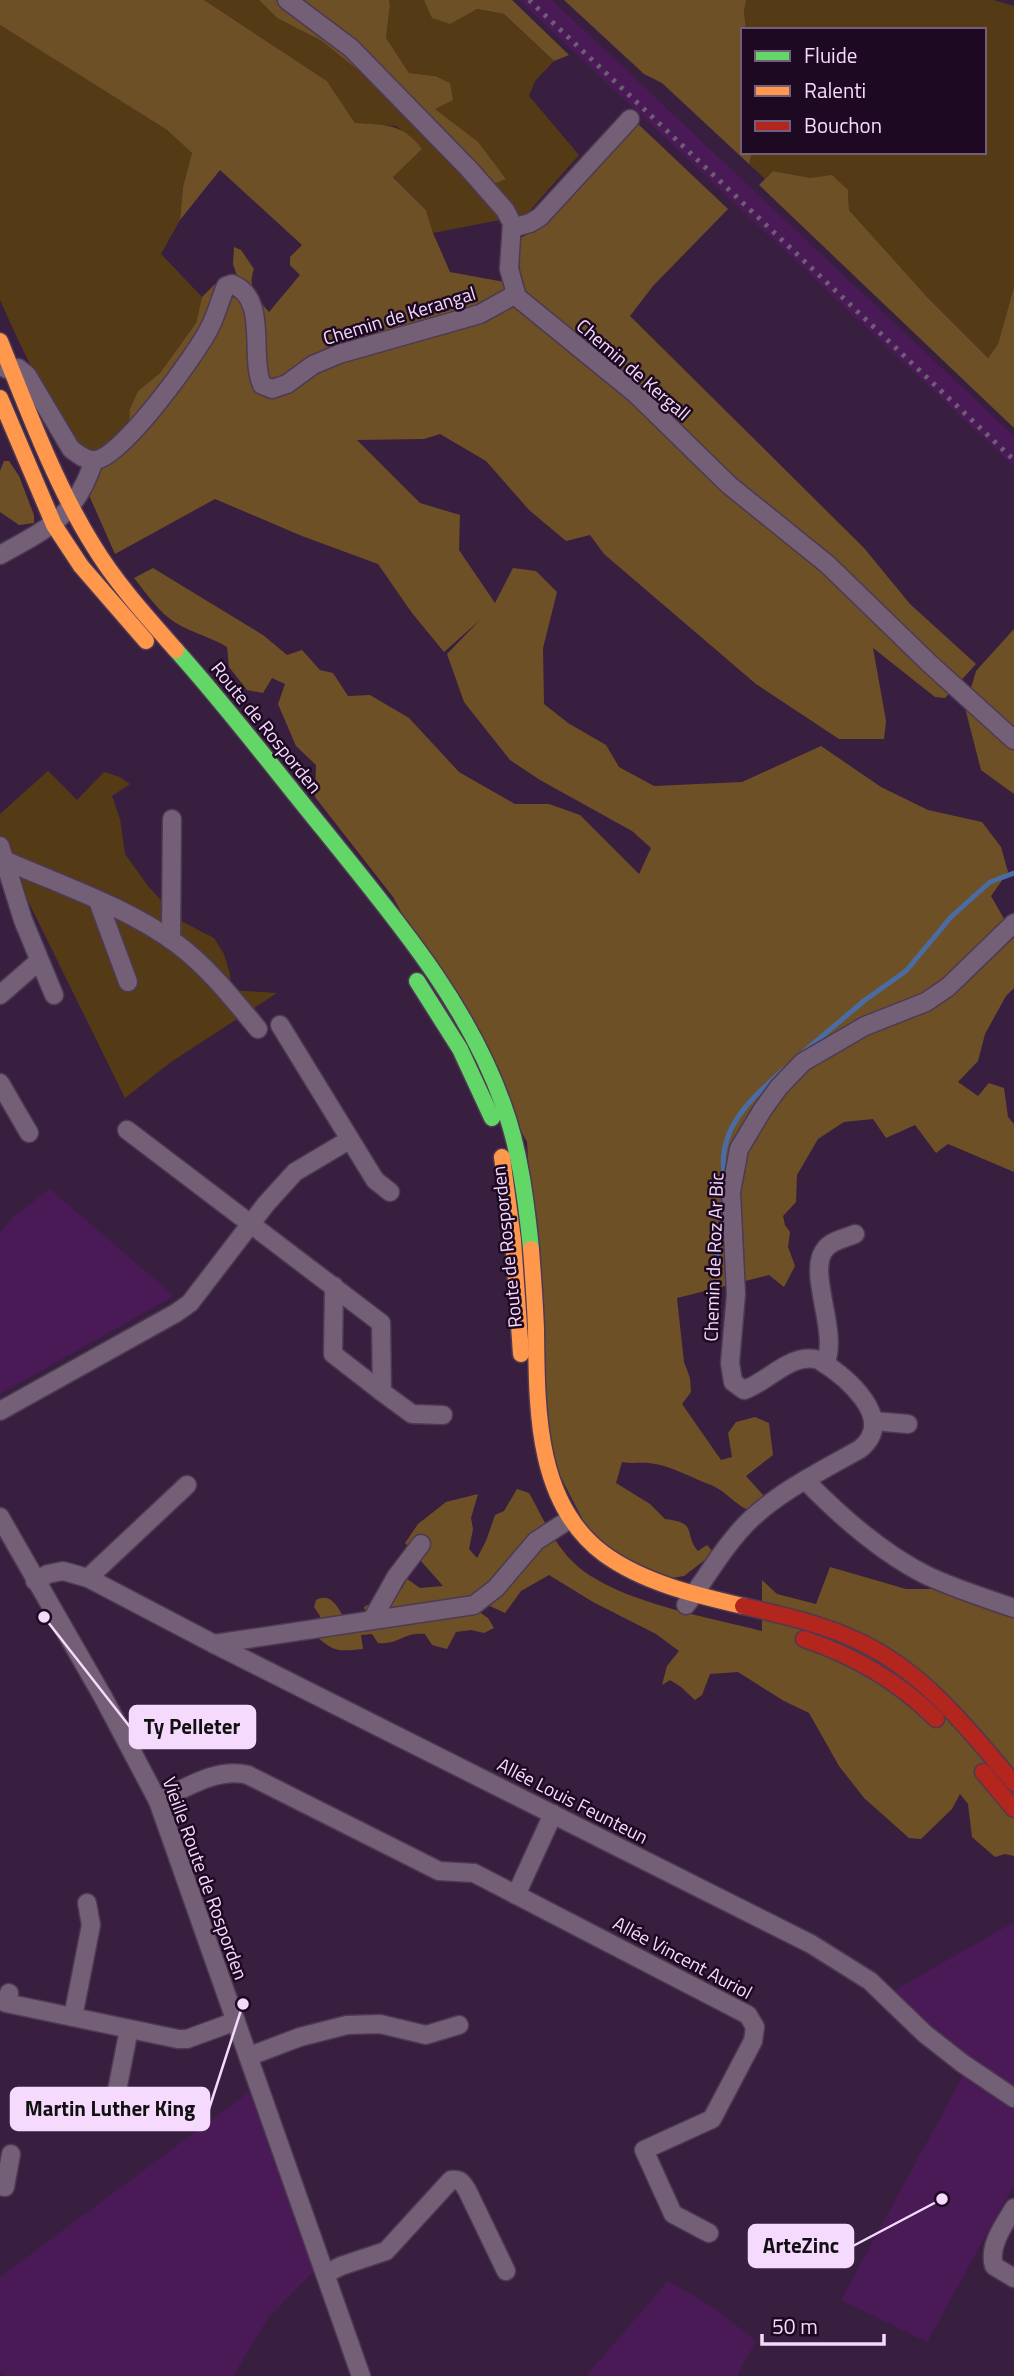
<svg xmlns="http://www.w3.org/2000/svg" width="1014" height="2376" font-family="'Titillium Web',sans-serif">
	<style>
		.built { fill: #491a55 }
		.green { fill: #543b16 }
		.forest { fill: #6e5026 }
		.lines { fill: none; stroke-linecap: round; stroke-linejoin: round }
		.stream { stroke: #4b6ba3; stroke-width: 5 }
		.street-casing { stroke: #4d3952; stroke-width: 21 }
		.fast-casing { stroke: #4d3952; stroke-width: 19 }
		.slow-casing { stroke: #4d3952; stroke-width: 19 }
		.jam-casing { stroke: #4d3952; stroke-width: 19 }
		.street { stroke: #736077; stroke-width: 18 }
		.fast { stroke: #63d668; stroke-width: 16 }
		.slow { stroke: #ff974d; stroke-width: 16 }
		.jam { stroke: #b3261e; stroke-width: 16 }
		.rail { stroke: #6f5d75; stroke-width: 5; stroke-dasharray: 3.5 7; stroke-linecap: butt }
		.labels { text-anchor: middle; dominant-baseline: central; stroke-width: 5; stroke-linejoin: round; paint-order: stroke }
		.street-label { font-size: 19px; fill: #f5dafd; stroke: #1d0a22 }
		.leader { fill: none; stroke: #f5dafd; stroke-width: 2.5 }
		.callout-dot { fill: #f5dafd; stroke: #1d0a22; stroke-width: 2.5 }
		.callout { fill: #f5dafd; stroke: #f5dafd; stroke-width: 2.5 }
		.callout-label { font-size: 21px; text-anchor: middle; font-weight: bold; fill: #111 }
	</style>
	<rect width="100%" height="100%" fill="#381f3f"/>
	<g class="built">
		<polygon points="519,0 552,0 1014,436 1014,467"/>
		<polygon points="50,1189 174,1296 0,1394 0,1232 14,1216"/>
		<polygon points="1014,1922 1014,2185 927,2342 841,2300 971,2061 938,2035 893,1991"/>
		<polygon points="249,2092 315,2270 268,2318 233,2376 5,2376 0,2371 0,2277"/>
		<polygon points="668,2281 714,2308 756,2341 737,2376 586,2376"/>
	</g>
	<g class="green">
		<polygon points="204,0 259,0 277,18 322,41 376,85 423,129 478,166 493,184 506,178 434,108 435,76 409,73 386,38 390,5 389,0 424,0 504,14 554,61 535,81 529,96 579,155 526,215 433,233 426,210 393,176 422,149 396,126 355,123 327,81"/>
		<polygon points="746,0 993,0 1014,6 1014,287 998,344 988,358 928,298 849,210 848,190 811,178 773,171 765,179 749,164 752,152 984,152 984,30 746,30 744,11"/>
		<path d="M0 25 167 130 192 153 183 187 180 220 161 254 202 297 196 323 160 373 138 391 129 429 96 452H83C49 406 23 352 0 300Z"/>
		<polygon points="48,771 77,800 104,772 120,777 130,784 112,796 120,819 125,854 148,886 179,920 214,938 224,954 230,974 231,990 277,993 171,1062 125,1098 0,844 0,814"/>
	</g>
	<g class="forest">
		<path d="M0 0H204L327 81 355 123C386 125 402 123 422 149L393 177 426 210 433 233 450 272 521 285 517 240 549 222 637 123 728 209 653 286 630 316 864 548 910 604 976 664 945 698 935 697 873 648 886 721 884 739H839L756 684 604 554 590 535 566 541 529 510 486 461 440 434 424 439 357 440 420 503 460 515 459 550 495 603 513 568 536 571 557 592 543 648 544 704 568 723 606 745 619 767 654 786 742 782 821 746 881 787 928 810 982 822 1001 847 1008 872 991 896 1007 924 1014 919V988L1006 996 985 1034 978 1061 958 1082 978 1096 989 1083 1004 1088 1008 1117 1014 1124V1172L948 1144 936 1153 915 1125 886 1138 873 1119 844 1122 818 1139 797 1175 796 1202 783 1216 785 1225 790 1232 788 1247 795 1266 784 1287 769 1275 677 1298 684 1362 690 1378 691 1392 682 1404 721 1460 732 1457 728 1433 736 1422 755 1417 769 1423 773 1455 746 1476 763 1495 758 1512C738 1511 729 1492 711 1485 692 1478 670 1465 649 1463 640 1462 631 1464 622 1462L616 1483 650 1504 665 1519C699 1523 683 1533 698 1551L707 1545 714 1553 684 1576 672 1578 617 1555 586 1526 557 1470 543 1393 527 1142 393 897 315 797 316 765 296 746 278 704 285 684 272 678 263 693 247 690 229 667 227 647C211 637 192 633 176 623 159 613 147 594 134 578L153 568 263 635 287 655 302 650 320 670 333 673 348 696 370 695 409 718 459 772 515 804H549L580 815 639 874 651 848 632 831 540 780 510 760 464 702 447 654 480 620 444 652 412 613 378 564 302 536 215 499 115 554 88 493 111 446 129 429 130 409 138 391 160 373 196 323 202 297 215 284 234 298 237 276 233 264 234 247 241 250 254 269C247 287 257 298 269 312L300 275 290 265V257L302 245 220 170 180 220 183 187 192 153 167 130 0 25Z"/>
		<polygon points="259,0 389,0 390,5 386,38 409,73 435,76 450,83 453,100 435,109 478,142 506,179 493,184 478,166 423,129 411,123 376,85 322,41 277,18"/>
		<polygon points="424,0 512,0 569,55 554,61 504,14 477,9 450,24 432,18"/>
		<polygon points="564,0 746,0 744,11 746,30 743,30 743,152 752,152 749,164 662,83 644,74"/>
		<polygon points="773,171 811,178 832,175 848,190 849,210 928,298 988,358 998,344 1014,287 1014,428 759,185"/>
		<polygon points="4,461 9,461 19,476 34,515 34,523 19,525 0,512 0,471"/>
		<polygon points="1014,629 1014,794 981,770 965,708 976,671"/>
		<path d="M517 1489 529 1493C542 1516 553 1542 572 1561 611 1601 708 1617 762 1631V1580L777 1594 816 1604 830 1567 906 1589H936L1014 1616V1856L1005 1854 995 1857 972 1837 968 1804 960 1794 952 1809 921 1839 909 1838 864 1798 839 1766 809 1713 784 1701 738 1672 710 1674 702 1695 695 1700 681 1687 670 1680 662 1685 667 1666 679 1651 656 1634 593 1602 549 1575 521 1591 505 1613 490 1606 485 1592 475 1609 488 1618 494 1628 484 1633 471 1630 456 1632 447 1649 432 1645 425 1634C402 1632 400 1645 378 1643L372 1634 361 1635 363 1649C339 1651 336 1653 317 1637L320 1616 314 1607 316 1600C332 1592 337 1608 346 1620L367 1618 364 1607C389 1593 390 1612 407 1579L420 1588 443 1586 405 1543 418 1524 446 1502 478 1494 471 1518 473 1529 469 1549 477 1558 486 1541 495 1515 504 1511Z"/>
	</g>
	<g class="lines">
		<g class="stream">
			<polyline points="801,1054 865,1000 906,971 951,917 990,882 1014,873"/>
			<path d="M725 1185C724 1174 722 1162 724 1152 729 1115 763 1088 789 1065"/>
			<polyline points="716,1264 724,1202"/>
		</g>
		<defs>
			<g id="street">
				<polyline points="287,0 351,48 469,169 505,210 512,223 509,269 517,297 636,394 729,485 827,564 929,663 1014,740"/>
				<polyline points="512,228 530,223 540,217 630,119"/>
				<path d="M6 369 18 368 27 375 71 449C78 454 86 461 95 460 122 458 198 352 210 327 217 314 220 299 226 286L232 284C269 298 249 356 262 385L272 389 287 384 313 365 339 354 480 314 516 294"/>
				<path d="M0 555C48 528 76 517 94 460"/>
				<polyline points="0,846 23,920 54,995"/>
				<path d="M4 860C61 885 127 907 177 944 208 967 234 1000 258 1029"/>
				<polyline points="98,901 128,982"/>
				<polyline points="171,940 172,819"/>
				<polyline points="0,995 39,961"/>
				<polyline points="280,1025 375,1180 390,1192"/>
				<polyline points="0,1083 29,1133"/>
				<polyline points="127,1130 381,1323 382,1392 412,1414 443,1415"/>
				<polyline points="334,1286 333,1354 382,1392"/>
				<path d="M825 1364C840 1332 805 1270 826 1248 833 1240 846 1238 855 1234"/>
				<polyline points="0,1411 176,1313 190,1303 266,1204 295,1172 349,1140"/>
				<polyline points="873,1421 908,1424"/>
				<path d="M805 1480C840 1516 883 1554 928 1576 956 1589 985 1598 1014 1608"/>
				<polyline points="0,1517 103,1697 158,1801 361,2376"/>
				<polyline points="88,1578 187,1485"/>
				<polyline points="35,1581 48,1574 63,1571 88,1578 214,1644 811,1944 870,1981 925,2034 962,2063 1014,2098"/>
				<path d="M686 1605C707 1577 725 1544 751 1519 782 1490 823 1470 860 1449 898 1419 845 1376 819 1360 792 1351 768 1382 744 1390L733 1382 730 1363 736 1294 731 1192 739 1149 763 1109 779 1087 803 1062 865 1026 926 1002 948 987 1014 923"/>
				<polyline points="373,1618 396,1577 421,1544"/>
				<polyline points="214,1644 474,1605 496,1588 536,1541 570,1519"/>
				<path d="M158 1801C186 1788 217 1767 248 1775L439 1871 474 1873 748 2015 755 2027 753 2041 712 2119 644 2150 673 2214 709 2233"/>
				<polyline points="516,1895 553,1814"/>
				<polyline points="9,1993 6,2003 178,2039 187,2039 236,2021"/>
				<polyline points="73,2017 91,1925 87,1903"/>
				<polyline points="250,2056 300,2037 347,2025 380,2024 426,2035 459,2025"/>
				<polyline points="112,2116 129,2029"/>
				<polyline points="0,2186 5,2187 11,2154"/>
				<path d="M1014 2208C1004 2225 988 2246 994 2266L1014 2278"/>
				<path d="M325 2274 341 2266 386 2251 451 2180C460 2179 462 2182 467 2190L506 2271"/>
			</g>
			<g id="fast">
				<path d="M176 650C228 708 275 770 324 830 392 915 466 1000 503 1104 520 1150 526 1200 531 1249"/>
				<polyline points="417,981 460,1049 492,1118"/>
			</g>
			<g id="slow">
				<path d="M0 341C26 406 56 486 93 545 116 583 146 616 176 650"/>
				<polyline points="0,398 54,525 81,566 146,641"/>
				<polyline points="502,1157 513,1240 521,1354"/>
				<path d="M531 1249C533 1276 535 1302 536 1329 537 1407 535 1503 604 1554 644 1583 696 1595 743 1606"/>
			</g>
			<g id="jam">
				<path d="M743 1606C781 1615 820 1623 856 1640 923 1670 968 1729 1014 1783"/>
				<path d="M804 1639C855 1656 898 1681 936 1719"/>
				<polyline points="983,1772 1014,1809"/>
			</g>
		</defs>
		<use href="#street" class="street-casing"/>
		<use href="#fast" class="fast-casing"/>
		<use href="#slow" class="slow-casing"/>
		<use href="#jam" class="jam-casing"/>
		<use href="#street" class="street"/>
		<use href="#fast" class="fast"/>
		<use href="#slow" class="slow"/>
		<use href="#jam" class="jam"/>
		<polyline class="rail" points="529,0 1014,460"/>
	</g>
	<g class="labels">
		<g class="street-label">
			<text transform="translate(399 315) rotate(-17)">Chemin de Kerangal</text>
			<text transform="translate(634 369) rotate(41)">Chemin de Kergall</text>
			<text transform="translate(267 727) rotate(51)">Route de Rosporden</text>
			<text transform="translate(506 1247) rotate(-96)">Route de Rosporden</text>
			<text transform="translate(713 1257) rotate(-88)">Chemin de Roz Ar Bic</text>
			<text transform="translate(573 1800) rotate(27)">Allée Louis Feunteun</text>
			<text transform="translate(206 1878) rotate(70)">Vieille Route de Rosporden</text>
			<text transform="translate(683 1957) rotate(28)">Allée Vincent Auriol</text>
		</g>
	</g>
	<path class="leader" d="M44 1617L130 1727M243 2004L209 2109M942 2199L853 2246"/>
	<g class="callout-dot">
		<circle cx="44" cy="1617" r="7"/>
		<circle cx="243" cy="2004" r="7"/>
		<circle cx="942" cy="2199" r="7"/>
	</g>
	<g class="callout">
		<rect x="130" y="1706" width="125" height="42" rx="7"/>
		<rect x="11" y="2088" width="198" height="42" rx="7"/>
		<rect x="749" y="2225" width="104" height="42" rx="7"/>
	</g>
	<g class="callout-label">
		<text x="192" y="1734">Ty Pelleter</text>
		<text x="110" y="2116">Martin Luther King</text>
		<text x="801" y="2253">ArteZinc</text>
	</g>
	<rect x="741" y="28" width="245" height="126" fill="#1d0a22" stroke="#735d7a" stroke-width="2"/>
	<rect x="755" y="51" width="35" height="10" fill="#63d668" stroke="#735d7a" stroke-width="2"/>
	<text x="804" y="63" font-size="21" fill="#f5dafd">Fluide</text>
	<rect x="755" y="86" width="35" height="10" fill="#ff974d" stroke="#735d7a" stroke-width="2"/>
	<text x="804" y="98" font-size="21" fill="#f5dafd">Ralenti</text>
	<rect x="755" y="121" width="35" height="10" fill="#b3261e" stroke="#735d7a" stroke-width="2"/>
	<text x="804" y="133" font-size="21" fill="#f5dafd">Bouchon</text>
	<path d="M762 2334v10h122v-10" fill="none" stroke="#f5dafd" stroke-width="3.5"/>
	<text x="772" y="2334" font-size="21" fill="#f5dafd" stroke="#1d0a22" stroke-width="5" paint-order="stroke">50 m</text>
</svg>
